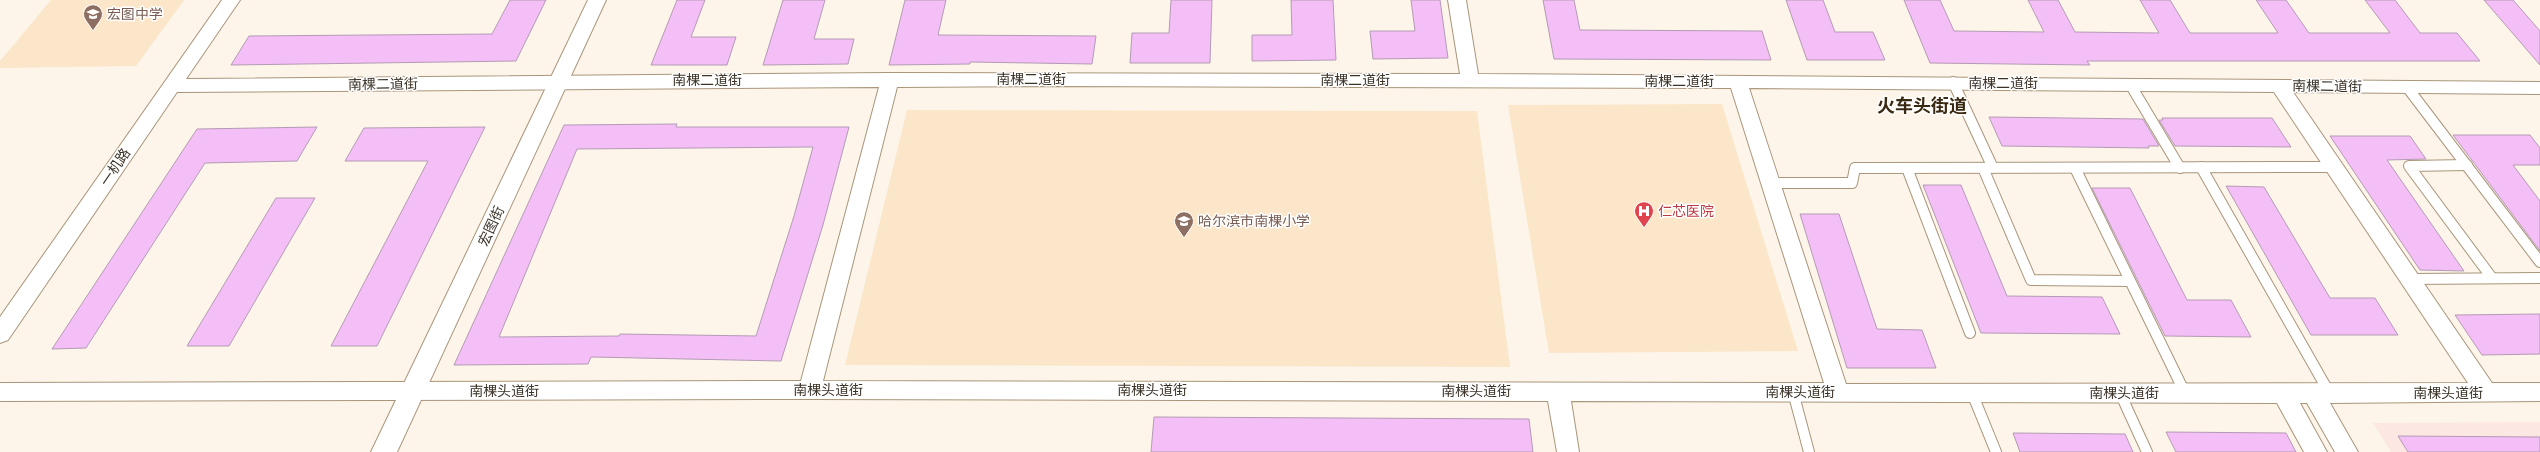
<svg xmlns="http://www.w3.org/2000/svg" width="2540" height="452" font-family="Jost,'Noto Sans SC',sans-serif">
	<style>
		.commercial { fill: #fce7e2 }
		.built { fill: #fbe6ca }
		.building { fill: #f4bef7; stroke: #b39bb4; fill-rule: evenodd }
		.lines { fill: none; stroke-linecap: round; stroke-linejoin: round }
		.service-casing { stroke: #a9957a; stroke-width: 12 }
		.minor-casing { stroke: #a9957a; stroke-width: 2 }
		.tertiary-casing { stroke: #a9957a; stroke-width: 2 }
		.service { stroke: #fff; stroke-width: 10 }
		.minor { fill: #fff; fill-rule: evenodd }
		.tertiary { fill: #fff; fill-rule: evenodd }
		.labels { text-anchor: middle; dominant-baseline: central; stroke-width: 3; stroke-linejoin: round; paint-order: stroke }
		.education-label { font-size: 14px; fill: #785e54; stroke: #fff; text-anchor: start }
		.street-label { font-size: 14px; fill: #3b3328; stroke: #fff }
		.health-label { font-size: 14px; fill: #be3a42; stroke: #fff; text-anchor: start }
		.district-label { font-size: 18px; font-weight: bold; fill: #3a2911; stroke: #fff }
	</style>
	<rect width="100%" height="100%" fill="#fdf5e9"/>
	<polygon class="commercial" points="2540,422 2540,452 2391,452 2373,423"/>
	<g class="built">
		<polygon points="51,0 184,0 136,66 0,68 0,61"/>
		<polygon points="1722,104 1798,351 1549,353 1508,105"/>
		<polygon points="907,110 1477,111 1510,367 845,365"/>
	</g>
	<g class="building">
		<polygon points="510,0 546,0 516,61 231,65 249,36 492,34"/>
		<polygon points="677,0 705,0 691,37 736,37 727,65 651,65"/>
		<polygon points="783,0 825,0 814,39 854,39 848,64 763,65"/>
		<polygon points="905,0 946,0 938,35 1096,36 1092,64 970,62 970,64 889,65"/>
		<polygon points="1171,0 1212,0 1210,63 1130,63 1132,33 1169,33"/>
		<polygon points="1291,0 1333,0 1336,60 1252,61 1252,35 1292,35"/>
		<polygon points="1411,0 1440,0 1448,58 1373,59 1370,31 1415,31"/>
		<polygon points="1543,0 1574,0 1580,30 1762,31 1771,60 1554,59"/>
		<polygon points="1786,0 1823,0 1835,32 1873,32 1885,60 1807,60"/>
		<polygon points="1904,0 1940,0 1954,31 2044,32 2028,0 2058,0 2075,32 2159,33 2140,0 2170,0 2190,33 2278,33 2256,0 2286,0 2309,33 2390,33 2365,0 2395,0 2420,33 2457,33 2480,61 2087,61 2090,65 1930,63"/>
		<polygon points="2484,0 2513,0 2540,31 2540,65"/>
		<polygon points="1989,117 2143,119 2159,146 2148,146 2149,148 2002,146"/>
		<polygon points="2162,118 2272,118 2291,147 2175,146 2159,120 2163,120"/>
		<path d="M677 124 676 127H849L823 225 781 361 591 357 588 364 454 365 564 125ZM813 147 794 216 756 336 620 334 619 336 499 337 577 149Z"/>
		<polygon points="317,127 297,161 205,163 86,348 52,349 197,129"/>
		<polygon points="485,127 377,346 331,346 428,161 345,161 364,128"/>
		<polygon points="2453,135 2530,135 2540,148 2540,165 2513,165 2540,201 2540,251"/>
		<polygon points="2330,136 2410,136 2426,159 2387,160 2464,271 2420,270"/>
		<polygon points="1923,185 1961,185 2007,296 2102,297 2120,334 1981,333"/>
		<polygon points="2226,186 2264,187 2330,298 2375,298 2398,335 2311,335"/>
		<polygon points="2092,188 2130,188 2187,300 2231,300 2251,337 2165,336"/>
		<polygon points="276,198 315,198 229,346 187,346"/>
		<polygon points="1800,214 1839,214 1877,329 1922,330 1936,368 1847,368"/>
		<polygon points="2540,314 2540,354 2482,355 2455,315"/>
		<polygon points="1154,417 1529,419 1533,452 1151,452"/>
		<polygon points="2166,432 2286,433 2296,452 2176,452"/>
		<polygon points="2013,433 2125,434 2133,452 2020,452"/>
		<polygon points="2398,436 2540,437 2540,452 2408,452"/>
	</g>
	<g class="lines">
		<defs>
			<g id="service">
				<polyline points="1953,82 1993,168"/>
				<polyline points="2130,84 2180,168"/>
				<polyline points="2407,87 2540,262"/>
				<polyline points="2467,165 2409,166 2492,278"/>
				<polyline points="2201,167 2330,394"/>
				<polyline points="1907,168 1970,333"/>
				<polyline points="1983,168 2031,280 2130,281"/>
				<polyline points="2075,168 2185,393"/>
				<polyline points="1771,183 1852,183 1855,168 2334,167"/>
				<polyline points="2410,279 2540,278"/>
				<polyline points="1793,392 1809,452"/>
				<polyline points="1972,393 1996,452"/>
				<polyline points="2120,393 2147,452"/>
			</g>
			<path id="minor" d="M222 0H240L186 79 890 73 1460 74 1448 0H1466L1478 74 2540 82V94L2293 92 2492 383H2540V401L2330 403 2358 452H2335L2307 403H2300L2327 452H2304L2277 403 1571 401 1579 452H1557L1548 401 810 399 0 401V383L801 381 879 87 177 92 8 340 0 343V317ZM1059 86 1731 88 1824 383 823 381 897 87ZM1749 88 2274 92 2468 383 1846 384Z"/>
			<polygon id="tertiary" points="588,0 606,0 397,452 371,452"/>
		</defs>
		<use href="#service" class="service-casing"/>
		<use href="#minor" class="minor-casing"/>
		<use href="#tertiary" class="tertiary-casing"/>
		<use href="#service" class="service"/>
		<use href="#minor" class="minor"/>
		<use href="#tertiary" class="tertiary"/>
	</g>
	<defs>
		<symbol id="school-pin" viewBox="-11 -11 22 30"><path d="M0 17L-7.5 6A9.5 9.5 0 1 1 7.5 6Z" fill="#8d6e63" stroke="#fff"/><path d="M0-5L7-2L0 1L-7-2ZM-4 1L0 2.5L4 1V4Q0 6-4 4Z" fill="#fff"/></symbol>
		<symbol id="hospital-pin" viewBox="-11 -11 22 30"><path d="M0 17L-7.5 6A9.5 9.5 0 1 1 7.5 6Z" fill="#e0444e" stroke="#fff"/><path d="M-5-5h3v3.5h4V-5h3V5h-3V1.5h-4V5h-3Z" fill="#fff"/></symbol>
	</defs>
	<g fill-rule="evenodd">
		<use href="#school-pin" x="82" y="3" width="22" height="30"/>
		<use href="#hospital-pin" x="1633" y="200" width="22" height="30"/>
		<use href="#school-pin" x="1173" y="210" width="22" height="30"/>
	</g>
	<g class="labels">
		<g class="education-label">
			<text x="107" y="14">宏图中学</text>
			<text x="1198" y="221">哈尔滨市南棵小学</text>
		</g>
		<g class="street-label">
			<text x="1031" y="79">南棵二道街</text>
			<text x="707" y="80">南棵二道街</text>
			<text x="1355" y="80">南棵二道街</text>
			<text x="1679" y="81">南棵二道街</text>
			<text x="2003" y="83">南棵二道街</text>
			<text transform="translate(383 84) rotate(-1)">南棵二道街</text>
			<text transform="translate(2327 86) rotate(1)">南棵二道街</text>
			<text transform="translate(115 167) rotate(-56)">一机路</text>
			<text transform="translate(491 226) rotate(-65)">宏图街</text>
			<text x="828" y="390">南棵头道街</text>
			<text x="1152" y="390">南棵头道街</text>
			<text x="504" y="391">南棵头道街</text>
			<text x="1476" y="391">南棵头道街</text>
			<text x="1800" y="392">南棵头道街</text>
			<text x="2124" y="393">南棵头道街</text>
			<text x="2448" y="393">南棵头道街</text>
		</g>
		<g class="health-label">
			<text x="1658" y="211">仁芯医院</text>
		</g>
		<g class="district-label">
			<text x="1922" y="106">火车头街道</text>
		</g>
	</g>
</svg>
